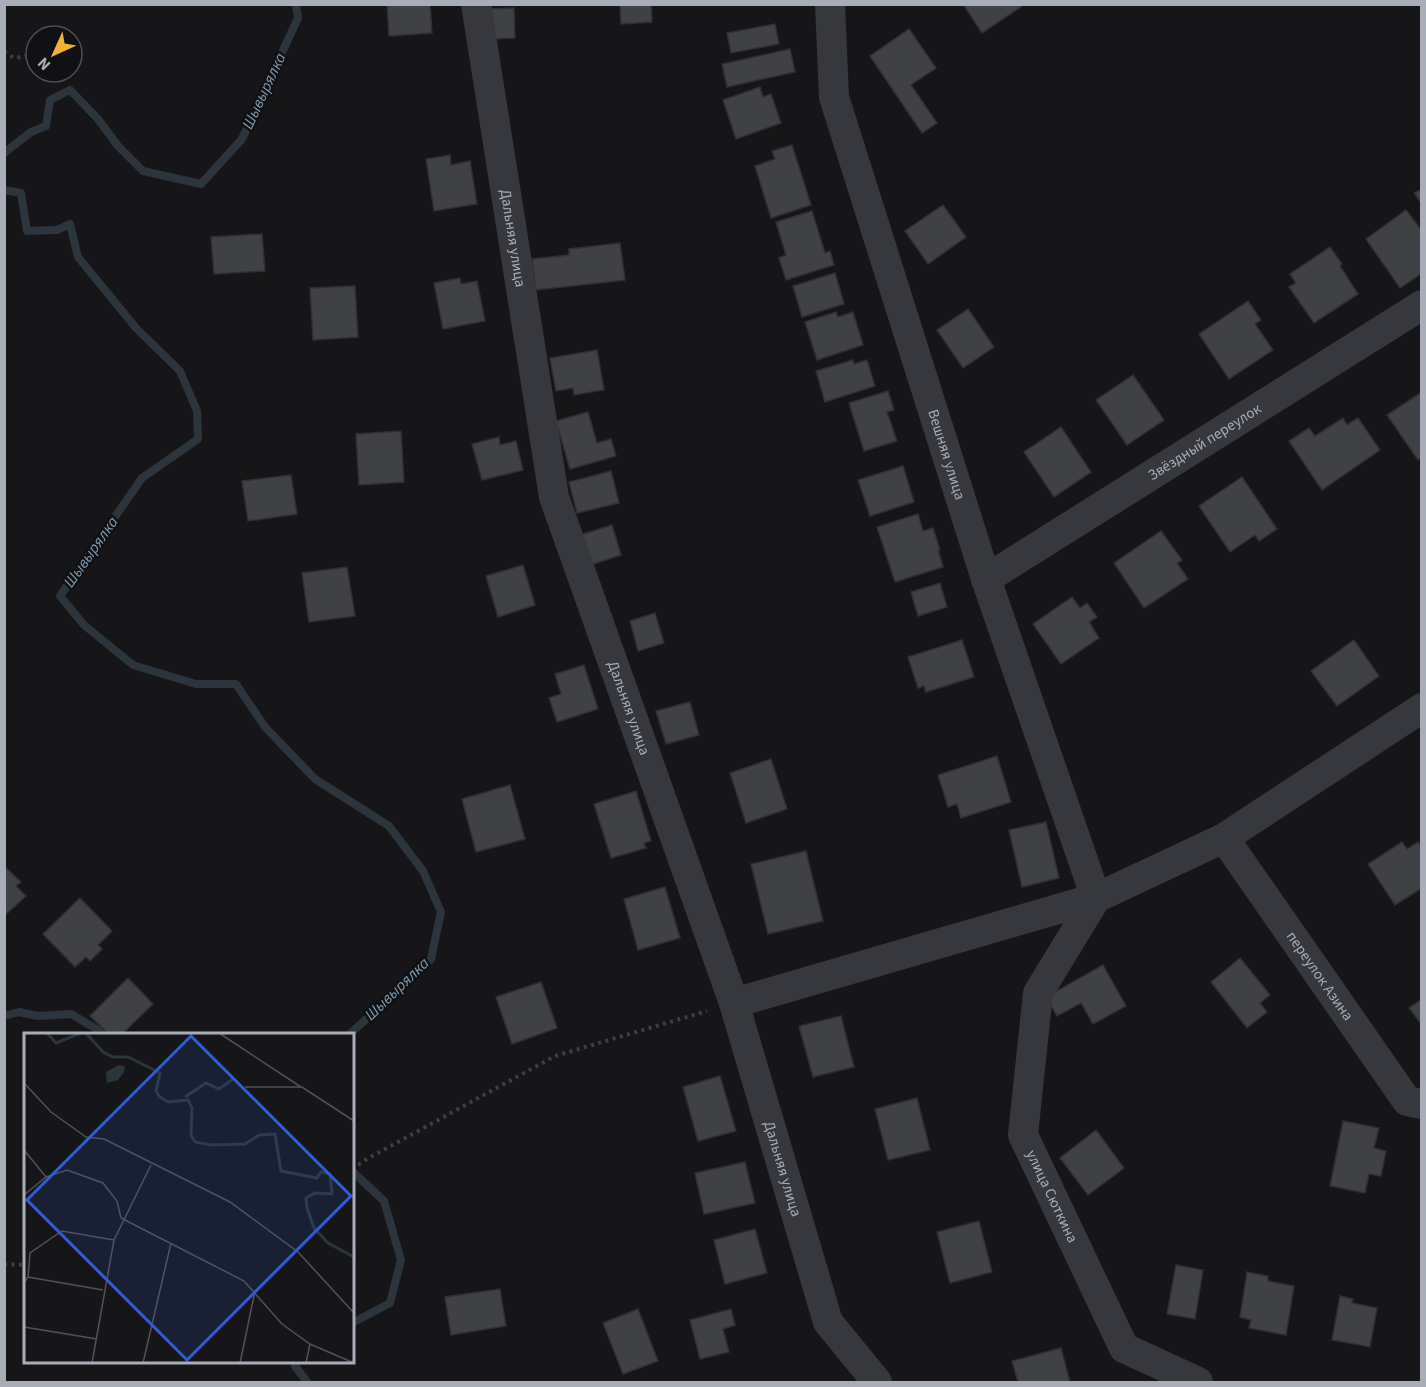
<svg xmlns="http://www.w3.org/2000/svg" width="1426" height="1387" font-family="'Source Sans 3',sans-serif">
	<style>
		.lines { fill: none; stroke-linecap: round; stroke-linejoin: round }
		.stream { stroke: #2c353c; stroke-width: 8 }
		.building { fill: #404145; stroke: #303034; stroke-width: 1.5 }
		.path { stroke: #3d3f44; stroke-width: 4; stroke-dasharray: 3 4.5; stroke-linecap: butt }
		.street { stroke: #37383d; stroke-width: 30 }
		.labels { text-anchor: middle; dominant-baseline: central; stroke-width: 5; stroke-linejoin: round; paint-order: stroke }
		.street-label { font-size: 15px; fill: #a8adb8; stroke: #111113 }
		.water-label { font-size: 16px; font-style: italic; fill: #7f9bb3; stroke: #111113 }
		.inset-river { fill: none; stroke: #2c353c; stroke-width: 3 }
		.inset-road { fill: none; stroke: #505258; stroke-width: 1.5 }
		.view { fill: #325cd3; fill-opacity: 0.15; stroke: #325cd3; stroke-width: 3 }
		.inset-edge { fill: none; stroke: #a8adb8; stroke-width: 3 }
	</style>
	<rect width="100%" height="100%" fill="#161618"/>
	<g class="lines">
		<g class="stream">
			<polyline points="4,153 31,132 46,126 50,100 70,90 98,119 118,146 143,171 201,184 242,139 298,18 296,4"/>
			<polyline points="4,190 21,193 27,231 57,230 70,224 78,257 136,328 180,371 197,411 198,439 142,478 60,596 84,625 133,665 196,684 236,684 265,727 315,779 389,826 423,871 441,912 431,959 350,1034"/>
			<polyline points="4,1016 19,1012 38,1016 71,1014 105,1034"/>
			<polyline points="352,1171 384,1201 401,1260 390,1303 352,1323"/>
			<polyline points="297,1362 295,1366 307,1382"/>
		</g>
	</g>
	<g class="building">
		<polygon points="387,4 430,4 432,33 389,36"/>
		<polygon points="620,4 651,4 652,22 621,24"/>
		<polygon points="963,4 1025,4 982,33"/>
		<polygon points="514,8 515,38 489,39 489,9"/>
		<polygon points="775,24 779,44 731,53 727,33"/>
		<polygon points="909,29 936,68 911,85 937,123 922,133 870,56"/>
		<polygon points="790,49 795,72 727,87 722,64"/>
		<polygon points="760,87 763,97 771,94 781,123 736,139 723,100"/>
		<polygon points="792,145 811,205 771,218 755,166 775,159 772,151"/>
		<polygon points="450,155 451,165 470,161 477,204 434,211 426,159"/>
		<polygon points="1422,189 1422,204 1414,193"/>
		<polygon points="943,205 966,237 928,264 905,231"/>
		<polygon points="1406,210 1422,231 1422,273 1400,288 1366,239"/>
		<polygon points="812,211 825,253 830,251 834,265 786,280 779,258 786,255 776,222"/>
		<polygon points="262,234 265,271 214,274 211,237"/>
		<polygon points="620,243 625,280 536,290 532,259 569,255 569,249"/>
		<polygon points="1330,247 1342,264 1340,266 1358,294 1314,323 1289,287 1296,283 1290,274"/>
		<polygon points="835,273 844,304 802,317 793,286"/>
		<polygon points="460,278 461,284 477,281 485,321 443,329 434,283"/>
		<polygon points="355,286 358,337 313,340 310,288"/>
		<polygon points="1248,301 1261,320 1255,324 1273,350 1229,379 1199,334"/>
		<polygon points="968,309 994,347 963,368 937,330"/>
		<polygon points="836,312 838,317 853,312 863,345 817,360 805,322"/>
		<polygon points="597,350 604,390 574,395 573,388 556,391 550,358"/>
		<polygon points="853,360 854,364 867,360 875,386 825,402 816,371"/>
		<polygon points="1133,375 1164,420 1127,445 1096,400"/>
		<polygon points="888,391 894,410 887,412 897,441 864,451 849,403"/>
		<polygon points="1422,392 1422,457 1418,460 1387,415"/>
		<polygon points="588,412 597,443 611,439 616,456 570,469 556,421"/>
		<polygon points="1343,418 1347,425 1358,418 1380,450 1322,490 1289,441 1309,428 1315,436"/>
		<polygon points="1061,427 1091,472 1054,497 1024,452"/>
		<polygon points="401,431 404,482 359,485 356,434"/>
		<polygon points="499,437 500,445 516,441 523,470 482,480 472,444"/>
		<polygon points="903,466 914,502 870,516 858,480"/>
		<polygon points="611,471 619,503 577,513 569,482"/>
		<polygon points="291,475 297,514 248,521 242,481"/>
		<polygon points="1242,477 1277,529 1259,541 1255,535 1230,552 1199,506"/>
		<polygon points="918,514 923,531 933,528 940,550 938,550 943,567 895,582 877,527"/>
		<polygon points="612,525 621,555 590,565 580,535"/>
		<polygon points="1161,531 1182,560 1177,563 1188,579 1144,608 1114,563"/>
		<polygon points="523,565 535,605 498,617 486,576"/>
		<polygon points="347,567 355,616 309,622 302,573"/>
		<polygon points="940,583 947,607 918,616 911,592"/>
		<polygon points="1072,597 1080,608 1087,603 1097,617 1089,622 1099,638 1061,664 1033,624"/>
		<polygon points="655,613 664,643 638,651 630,621"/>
		<polygon points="962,640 974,677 926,692 924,686 918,688 908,657"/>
		<polygon points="1354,640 1379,676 1337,706 1311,671"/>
		<polygon points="584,665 598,709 557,722 549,698 561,694 555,674"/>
		<polygon points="690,702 699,735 666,744 656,711"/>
		<polygon points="997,756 1011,802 961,818 957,804 948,807 938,775"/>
		<polygon points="771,759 787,809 746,823 730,773"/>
		<polygon points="510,785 525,839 476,852 462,799"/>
		<polygon points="636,791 651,841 644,843 646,848 611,858 594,804"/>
		<polygon points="1046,822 1059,878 1022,887 1009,830"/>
		<polygon points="1402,842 1407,849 1418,842 1422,847 1422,888 1395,905 1368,864"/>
		<polygon points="806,851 823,921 768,934 751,864"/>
		<polygon points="4,866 21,882 16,886 26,896 4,916"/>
		<polygon points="665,887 680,938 638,950 624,899"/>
		<polygon points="80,898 112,931 98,945 102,949 90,961 86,957 75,967 43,934"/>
		<polygon points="1240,958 1270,995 1260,1003 1267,1012 1247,1028 1211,982"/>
		<polygon points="1103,965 1126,1006 1093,1024 1081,1003 1057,1016 1046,997"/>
		<polygon points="128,978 153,1004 122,1034 109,1034 90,1016"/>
		<polygon points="541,982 557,1028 512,1044 496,997"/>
		<polygon points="1422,999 1422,1025 1409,1008"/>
		<polygon points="841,1016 854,1067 813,1077 799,1026"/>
		<polygon points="720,1076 736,1131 698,1141 683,1087"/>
		<polygon points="917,1098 930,1150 888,1160 875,1109"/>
		<polygon points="1343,1121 1379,1128 1374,1148 1386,1151 1381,1176 1369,1174 1365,1193 1330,1186"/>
		<polygon points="1096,1130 1124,1168 1088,1195 1060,1158"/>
		<polygon points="745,1162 755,1203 704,1214 695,1173"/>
		<polygon points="979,1221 992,1272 950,1283 937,1232"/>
		<polygon points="755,1229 767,1273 725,1284 714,1240"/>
		<polygon points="1176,1265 1203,1270 1195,1319 1167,1314"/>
		<polygon points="1247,1272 1268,1276 1268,1281 1294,1286 1286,1335 1249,1328 1251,1320 1240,1317"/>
		<polygon points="500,1289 506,1326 451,1335 445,1297"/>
		<polygon points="1340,1296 1353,1299 1352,1303 1377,1308 1370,1347 1332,1340"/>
		<polygon points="638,1309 658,1361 623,1374 603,1323"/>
		<polygon points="731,1309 735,1325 723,1329 729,1352 700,1359 690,1320"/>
		<polygon points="1061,1348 1070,1382 1018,1382 1012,1361"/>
	</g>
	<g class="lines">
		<g class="path">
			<polyline points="72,50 82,48"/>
			<polyline points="4,52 14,58 36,55"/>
			<polyline points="352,1169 367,1159 555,1056 707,1011"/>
			<polyline points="4,1264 26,1265"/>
		</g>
		<g class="street">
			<path id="s1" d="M476 4 554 497 734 1003 828 1322 877 1382"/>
			<path id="s2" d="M830 4 834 97 986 579 1096 898"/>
			<path id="s3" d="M986 579 1422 305"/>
			<path id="s4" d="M1224 838 1407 1101 1422 1104"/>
			<path id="s5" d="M1096 898 1038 993 1023 1135 1124 1348 1198 1382"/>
			<polyline points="734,1003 1096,898 1224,838 1422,708"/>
		</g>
	</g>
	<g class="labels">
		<g class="street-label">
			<text stroke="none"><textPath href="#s1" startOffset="237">Дальняя улица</textPath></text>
			<text stroke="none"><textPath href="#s3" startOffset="258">Звёздный переулок</textPath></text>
			<text stroke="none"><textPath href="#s2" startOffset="468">Вешняя улица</textPath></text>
			<text stroke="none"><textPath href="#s1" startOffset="723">Дальняя улица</textPath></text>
			<text stroke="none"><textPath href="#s4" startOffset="168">переулок Азина</textPath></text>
			<text stroke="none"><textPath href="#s1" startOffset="1209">Дальняя улица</textPath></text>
			<text stroke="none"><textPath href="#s5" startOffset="322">улица Сюткина</textPath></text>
		</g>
		<g class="water-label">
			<text transform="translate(264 91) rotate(-65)">Шывырялка</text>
			<text transform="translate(91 552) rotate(-55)">Шывырялка</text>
			<text transform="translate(397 989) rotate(-44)">Шывырялка</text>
		</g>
	</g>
	<g transform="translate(24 1033)">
		<rect width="330" height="330" fill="#161618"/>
		<path d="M95 32 101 33 100 39 94 47 83 50 82 39Z" fill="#2c353c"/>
		<path class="inset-river" d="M23 0 32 10 57 0M62 0 79 19 89 24H104L136 40 132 58 136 64 144 69 164 67 168 75 167 102 171 109 187 112 221 111 235 102 251 101 257 138 293 145 297 139 306 141 308 161 291 160 282 165 283 175 290 195 304 210 330 224M161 64 182 50 195 56 209 46"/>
		<path class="inset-road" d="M195 0 277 54M0 50 27 79 62 104 80 106 206 169 274 219 330 280M221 54H278L330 88M0 117 22 144M0 162 22 144 43 137 79 150 93 168 97 185M97 185 220 248 258 291 286 311 330 330M4 244 79 257M0 250 4 244 6 220 38 198 90 207M0 294 73 306M68 330 90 207 127 132M119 330 147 210M216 330 231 258M282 330 286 311"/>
		<path class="view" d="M167 3 327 163 163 327 3 167Z"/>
		<rect width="330" height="330" class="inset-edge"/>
	</g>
	<rect width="1426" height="1387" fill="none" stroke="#a8adb8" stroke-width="12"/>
	<g transform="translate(54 54) rotate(225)"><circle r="28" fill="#111113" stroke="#4d4f55" stroke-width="1.5"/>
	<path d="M0-4.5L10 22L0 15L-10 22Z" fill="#f2b134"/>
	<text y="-9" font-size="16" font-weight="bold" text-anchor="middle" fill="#a8adb8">N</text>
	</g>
</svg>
